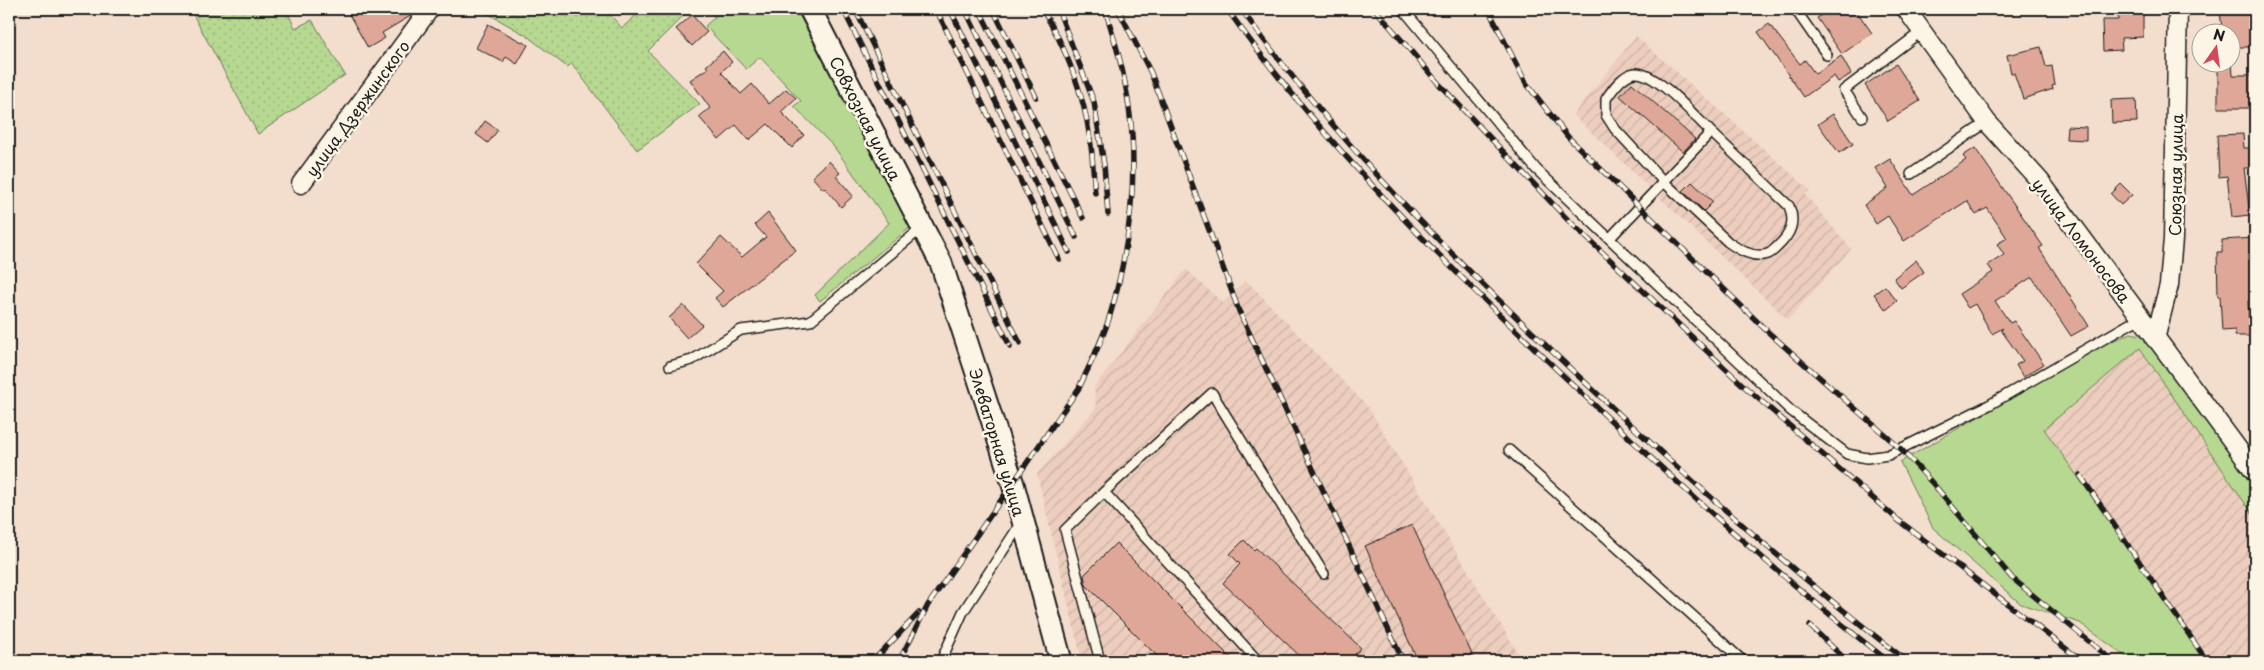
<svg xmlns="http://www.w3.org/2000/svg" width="2264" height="670" font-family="'Playpen Sans',sans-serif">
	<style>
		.industrial { fill: url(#industrial-furrows) }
		.grass { fill: #b6d891; stroke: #697a56 }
		.park { fill: url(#park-dots); stroke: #697a56 }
		.building { fill: #dfa798; stroke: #1c1c1c }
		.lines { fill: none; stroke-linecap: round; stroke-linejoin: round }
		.service-casing { stroke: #1c1c1c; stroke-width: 12 }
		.minor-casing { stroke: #1c1c1c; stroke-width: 21 }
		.tertiary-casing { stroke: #1c1c1c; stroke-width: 25 }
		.service { stroke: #fcf5e5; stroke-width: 9 }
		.minor { stroke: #fcf5e5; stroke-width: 18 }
		.tertiary { stroke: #fcf5e5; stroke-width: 21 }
		.rail-casing { stroke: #1c1c1c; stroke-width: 5.5 }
		.rail { stroke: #fcf5e5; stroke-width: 4; stroke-dasharray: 11; stroke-linecap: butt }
		.labels { text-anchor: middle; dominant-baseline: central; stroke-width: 5; stroke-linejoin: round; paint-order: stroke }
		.street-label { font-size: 16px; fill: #1c1c1c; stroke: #fcf5e5 }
	</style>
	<defs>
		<pattern id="industrial-furrows" width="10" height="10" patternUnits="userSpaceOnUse" patternTransform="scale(1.25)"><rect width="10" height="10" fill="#edcebe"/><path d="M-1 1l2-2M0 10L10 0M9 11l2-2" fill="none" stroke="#cbb0a3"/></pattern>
		<pattern id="park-dots" width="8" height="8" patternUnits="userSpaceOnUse" patternTransform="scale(1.25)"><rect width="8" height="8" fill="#b6d891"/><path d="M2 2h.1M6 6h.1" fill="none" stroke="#9cb97c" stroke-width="1.8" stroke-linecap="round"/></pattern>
	</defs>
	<rect width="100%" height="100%" fill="#f3dece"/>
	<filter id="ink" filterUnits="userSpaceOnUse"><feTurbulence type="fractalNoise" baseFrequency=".02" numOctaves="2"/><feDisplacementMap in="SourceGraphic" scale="10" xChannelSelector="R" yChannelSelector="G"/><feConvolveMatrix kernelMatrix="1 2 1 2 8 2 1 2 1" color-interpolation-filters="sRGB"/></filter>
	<g filter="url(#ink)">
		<g class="industrial">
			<polygon points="1636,36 1810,190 1805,194 1851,249 1788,320 1573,115"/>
			<polygon points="1186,269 1223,303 1246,280 1368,407 1523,661 1082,661 1037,474 1096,408 1094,387"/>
			<polygon points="2140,348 2255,518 2255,661 2208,661 2044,429"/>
		</g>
		<g class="grass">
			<polygon points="708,9 796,9 912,226 820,301 815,295 889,223 834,147 794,106 801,101 760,57 746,69 705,26 715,17"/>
			<polygon points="2131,333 2146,336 2160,351 2255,485 2255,518 2140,348 2044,429 2208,661 2132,661 2080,623 2021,604 1933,528 1900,462 2105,344"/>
		</g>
		<g class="park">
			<polygon points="190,9 286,9 295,28 312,20 345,75 258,134"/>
			<polygon points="480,9 605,9 622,28 643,9 688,9 689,10 648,51 700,104 637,150 572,64 567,67 527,36"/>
		</g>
		<g class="building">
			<polygon points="346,9 416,9 412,15 382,33 385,38 368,48"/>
			<polygon points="1830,9 1855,9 1872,33 1842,54 1817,18"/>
			<polygon points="2143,9 2143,37 2121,38 2122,50 2103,51 2102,20 2118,20 2118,10"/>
			<polygon points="2220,9 2255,9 2255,47 2232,47 2232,32 2222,32"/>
			<polygon points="692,15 707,32 692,46 676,29"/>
			<polygon points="488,24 528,45 517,64 506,57 503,62 476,48"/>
			<polygon points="1769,24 1800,64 1805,60 1815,74 1841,56 1851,74 1838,82 1834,76 1804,97 1758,32"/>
			<polygon points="2041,47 2046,67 2052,66 2055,85 2052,86 2053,89 2023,99 2014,73 2011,73 2007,55"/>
			<polygon points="723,51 732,62 721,72 741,94 752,84 769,104 786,89 796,98 781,112 804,135 792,148 768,124 749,140 736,125 719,140 699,117 710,108 690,80 708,68 706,66"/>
			<polygon points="2232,62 2233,75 2255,75 2255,108 2218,108 2218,63"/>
			<polygon points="1896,64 1920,101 1888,121 1865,85"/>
			<polygon points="1632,83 1695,139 1683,152 1620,96"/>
			<polygon points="2136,99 2137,122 2112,123 2111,100"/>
			<polygon points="1833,114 1853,144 1839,153 1818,124"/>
			<polygon points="485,121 498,130 488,143 476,134"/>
			<polygon points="2067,126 2086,127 2086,140 2066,139"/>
			<polygon points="2243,134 2244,148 2255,148 2255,168 2244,168 2250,215 2232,217 2227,176 2219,177 2217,135"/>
			<polygon points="1975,148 2043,246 2039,248 2089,326 2071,336 2032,277 1995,301 2010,323 2014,321 2044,364 2023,377 2016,365 2023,361 2001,330 2003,328 1992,334 1975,304 1968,308 1959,294 1993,272 1988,265 2004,255 1997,244 2007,238 1987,208 1976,215 1967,201 1904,241 1888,216 1876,224 1864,205 1888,188 1875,168 1890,159 1913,195 1966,160 1963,156"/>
			<polygon points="829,161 840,173 836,176 853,196 841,207 825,188 823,189 812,177"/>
			<polygon points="1692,182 1713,202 1704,211 1683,191"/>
			<polygon points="2121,184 2132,195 2121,205 2111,194"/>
			<polygon points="768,213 796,250 723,307 715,298 723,291 696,264 721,237 742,257 766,237 755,225"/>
			<polygon points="2255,238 2255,301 2248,301 2250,336 2235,336 2235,330 2222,331 2220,296 2218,296 2217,252 2222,252 2222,240"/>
			<polygon points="1916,260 1924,272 1901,288 1894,278"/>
			<polygon points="1885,286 1897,301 1886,310 1874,294"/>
			<polygon points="683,305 702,325 687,338 669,318"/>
			<polygon points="1412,525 1475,661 1418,661 1365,546"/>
			<polygon points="1244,540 1254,550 1256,548 1361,648 1349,661 1305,661 1223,583 1240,564 1230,554"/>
			<polygon points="1116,543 1234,661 1162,661 1086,585 1084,575"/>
		</g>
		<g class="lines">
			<defs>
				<g id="service">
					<polyline points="1403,9 1536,169 1790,410 1847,454 1867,458 1888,455 1989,405 2140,318"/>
					<polyline points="1795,9 1827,55"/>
					<polyline points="1862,117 1844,90 1922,31"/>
					<polyline points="1911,174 1987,122"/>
					<path d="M1610 238 1711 132C1696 118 1656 71 1635 73 1623 74 1612 90 1606 99V115L1615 129 1664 182 1728 242C1739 250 1754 259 1768 254 1771 253 1775 249 1777 247 1790 235 1796 223 1789 206L1711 132"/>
					<polyline points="670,366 692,360 741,330 810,321 923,227"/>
					<polyline points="1509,450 1743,661"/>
					<polyline points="1104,492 1212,393 1324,574"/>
					<polyline points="941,661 963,612 1021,523"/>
					<polyline points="1100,661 1065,530 1104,492 1258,661"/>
				</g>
				<g id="minor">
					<polyline points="1906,9 1987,122 2040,181 2255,472"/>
					<polyline points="301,184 428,11 427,9"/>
					<polyline points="2155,339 2169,285 2173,239 2178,9"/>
				</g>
				<polyline id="tertiary" points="810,9 941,263 1013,484 1061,661"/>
			</defs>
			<use href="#service" class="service-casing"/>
			<use href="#minor" class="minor-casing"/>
			<use href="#tertiary" class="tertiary-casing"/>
			<use href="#service" class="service"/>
			<use href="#minor" class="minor"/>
			<use href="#tertiary" class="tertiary"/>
			<defs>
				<g id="rail">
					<polyline points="843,9 1010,346"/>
					<polyline points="855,9 1020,343"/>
					<polyline points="936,9 1059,259"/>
					<polyline points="950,9 1069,252"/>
					<polyline points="965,9 1076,237"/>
					<polyline points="979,9 1083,218"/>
					<polyline points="993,9 1036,97"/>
					<path d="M1042 9C1066 47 1084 94 1090 139 1093 156 1093 175 1095 193"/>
					<polyline points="1058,9 1094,102 1104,165 1108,214"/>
					<polyline points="1118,9 1151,73 1239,311 1403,661"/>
					<path d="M1227 9C1325 146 1446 265 1568 380 1671 478 1776 574 1888 661"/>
					<path d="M1241 9C1337 142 1455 260 1574 372 1682 473 1791 571 1907 661"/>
					<polyline points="1375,9 1439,84 1568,220 1745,387 1898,520 2082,661"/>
					<polyline points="1488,9 1526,83 1568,137 1768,332 1901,449 1935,486 2012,578 2113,661"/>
					<polyline points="2080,475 2207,661"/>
					<polyline points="1810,626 1847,661"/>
					<polyline points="873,661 919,613"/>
					<path d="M899 661 928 605 1079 388C1090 364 1103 340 1110 315 1129 252 1139 173 1129 108 1125 74 1115 41 1105 9"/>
				</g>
			</defs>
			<use href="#rail" class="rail-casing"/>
			<use href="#rail" class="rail"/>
		</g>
	</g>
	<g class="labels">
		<g class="street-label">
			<text transform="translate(357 108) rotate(-54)">улица Дзержинского</text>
			<text transform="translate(866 118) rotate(63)">Совхозная улица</text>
			<text transform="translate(2175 175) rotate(-89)">Союзная улица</text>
			<text transform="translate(2082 240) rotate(53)">улица Ломоносова</text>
			<text transform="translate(998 442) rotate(73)">Элеваторная улица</text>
		</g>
	</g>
	<rect width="2264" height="670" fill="none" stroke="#fcf5e5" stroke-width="30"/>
	<rect x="15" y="15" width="2234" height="640" fill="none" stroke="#1c1c1c" stroke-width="2" filter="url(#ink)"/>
	<g transform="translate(2216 48) rotate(14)"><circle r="24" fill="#fcf5e5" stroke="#a29e95"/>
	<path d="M0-4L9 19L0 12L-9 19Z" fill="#d1495b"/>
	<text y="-8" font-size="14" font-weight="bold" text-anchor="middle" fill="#1c1c1c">N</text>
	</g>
</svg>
